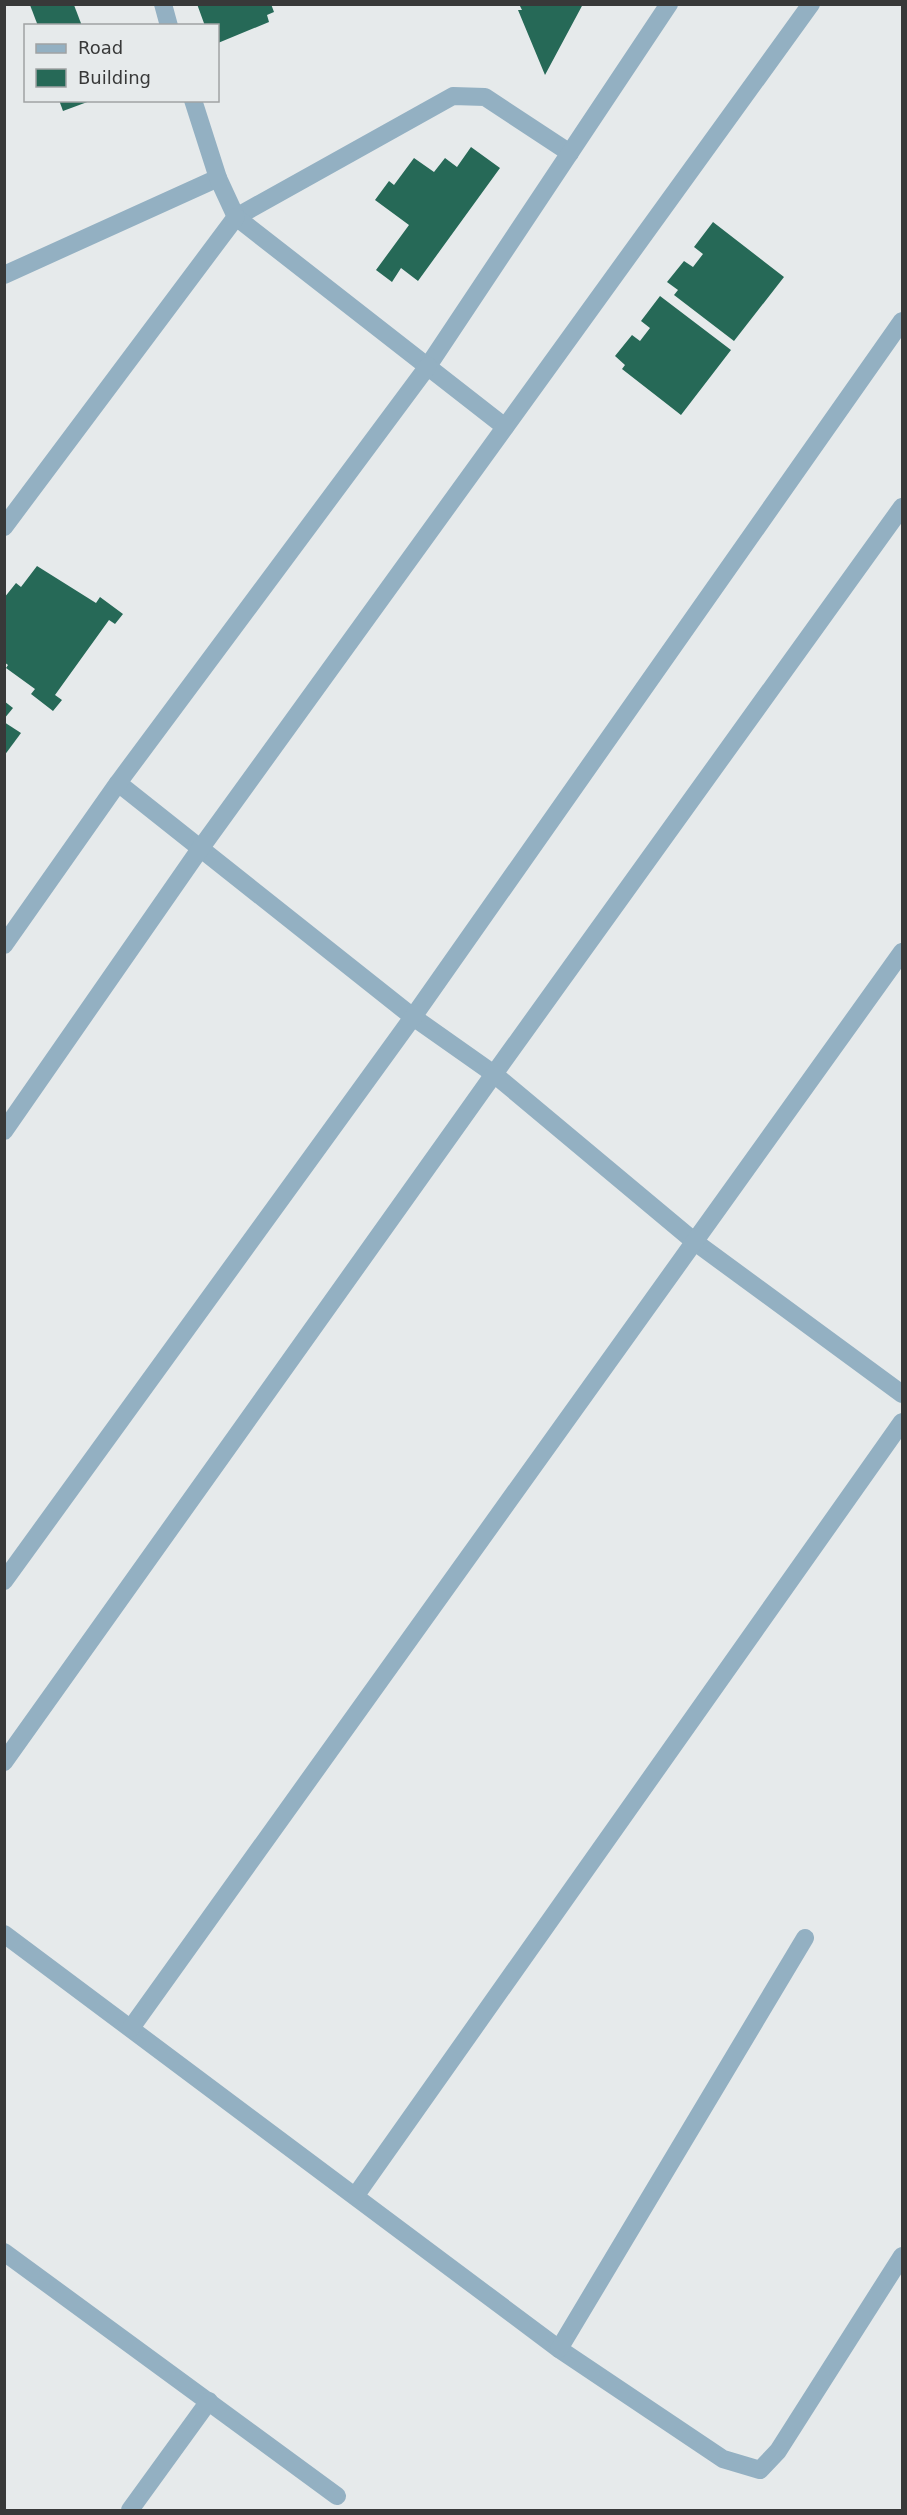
<svg xmlns="http://www.w3.org/2000/svg" width="907" height="2515" font-family="'DejaVu Sans',sans-serif">
	<style>
		.building { fill: #266957 }
		.lines { fill: none; stroke-linecap: round; stroke-linejoin: round }
		.lane { stroke: #93b0c2; stroke-width: 18 }
		.street { stroke: #93b0c2; stroke-width: 18 }
	</style>
	<rect width="100%" height="100%" fill="#e6eaeb"/>
	<g class="building">
		<polygon points="197,4 271,4 274,12 267,15 269,22 218,43 218,26 205,26"/>
		<polygon points="519,4 583,4 545,75 518,10 522,10"/>
		<polygon points="30,5 74,5 82,26 38,26"/>
		<polygon points="59,100 90,100 90,101 63,111"/>
		<polygon points="471,147 500,168 418,281 401,268 392,282 376,270 409,225 375,200 389,181 394,185 414,158 434,172 445,158 457,167"/>
		<polygon points="713,222 784,277 734,341 674,295 678,290 667,282 684,261 693,267 703,254 694,247"/>
		<polygon points="660,296 731,350 681,415 622,369 625,365 615,356 632,335 640,341 650,328 641,321"/>
		<polygon points="37,566 96,603 100,597 123,614 115,624 109,620 55,695 62,700 53,711 31,694 35,689 6,668 8,665 4,662 4,598 16,583 21,587"/>
		<polygon points="4,701 13,708 4,719"/>
		<polygon points="4,722 21,733 4,756"/>
	</g>
	<g class="lines">
		<g class="lane">
			<polyline points="236,217 453,96 485,97 570,153"/>
			<polyline points="4,275 218,178"/>
			<polyline points="428,366 669,4"/>
		</g>
		<g class="street">
			<polyline points="163,4 169,26"/>
			<polyline points="193,100 218,178 236,217 505,427"/>
			<polyline points="4,527 236,217"/>
			<polyline points="118,783 413,1017 494,1074 695,1242 902,1394"/>
			<polyline points="4,945 118,783 428,366"/>
			<polyline points="4,1131 200,849 811,4"/>
			<polyline points="4,1581 413,1017 902,321"/>
			<polyline points="4,1762 494,1074 902,507"/>
			<polyline points="4,1934 559,2349 723,2459 760,2470 778,2451 902,2256"/>
			<polyline points="131,2028 902,952"/>
			<polyline points="356,2195 902,1422"/>
			<polyline points="4,2252 337,2496"/>
			<polyline points="559,2349 805,1938"/>
			<polyline points="130,2510 209,2401"/>
		</g>
	</g>
	<rect width="907" height="2515" fill="none" stroke="#383939" stroke-width="12"/>
	<rect x="24" y="24" width="195" height="78" fill="#e6eaeb" stroke="#a0a3a4" stroke-width="1.5"/>
	<rect x="36" y="44" width="30" height="9" fill="#93b0c2" stroke="#a0a3a4" stroke-width="1.5"/>
	<text x="78" y="54" font-size="18" fill="#383939">Road</text>
	<rect x="36" y="69" width="30" height="18" fill="#266957" stroke="#a0a3a4" stroke-width="1.5"/>
	<text x="78" y="84" font-size="18" fill="#383939">Building</text>
</svg>
